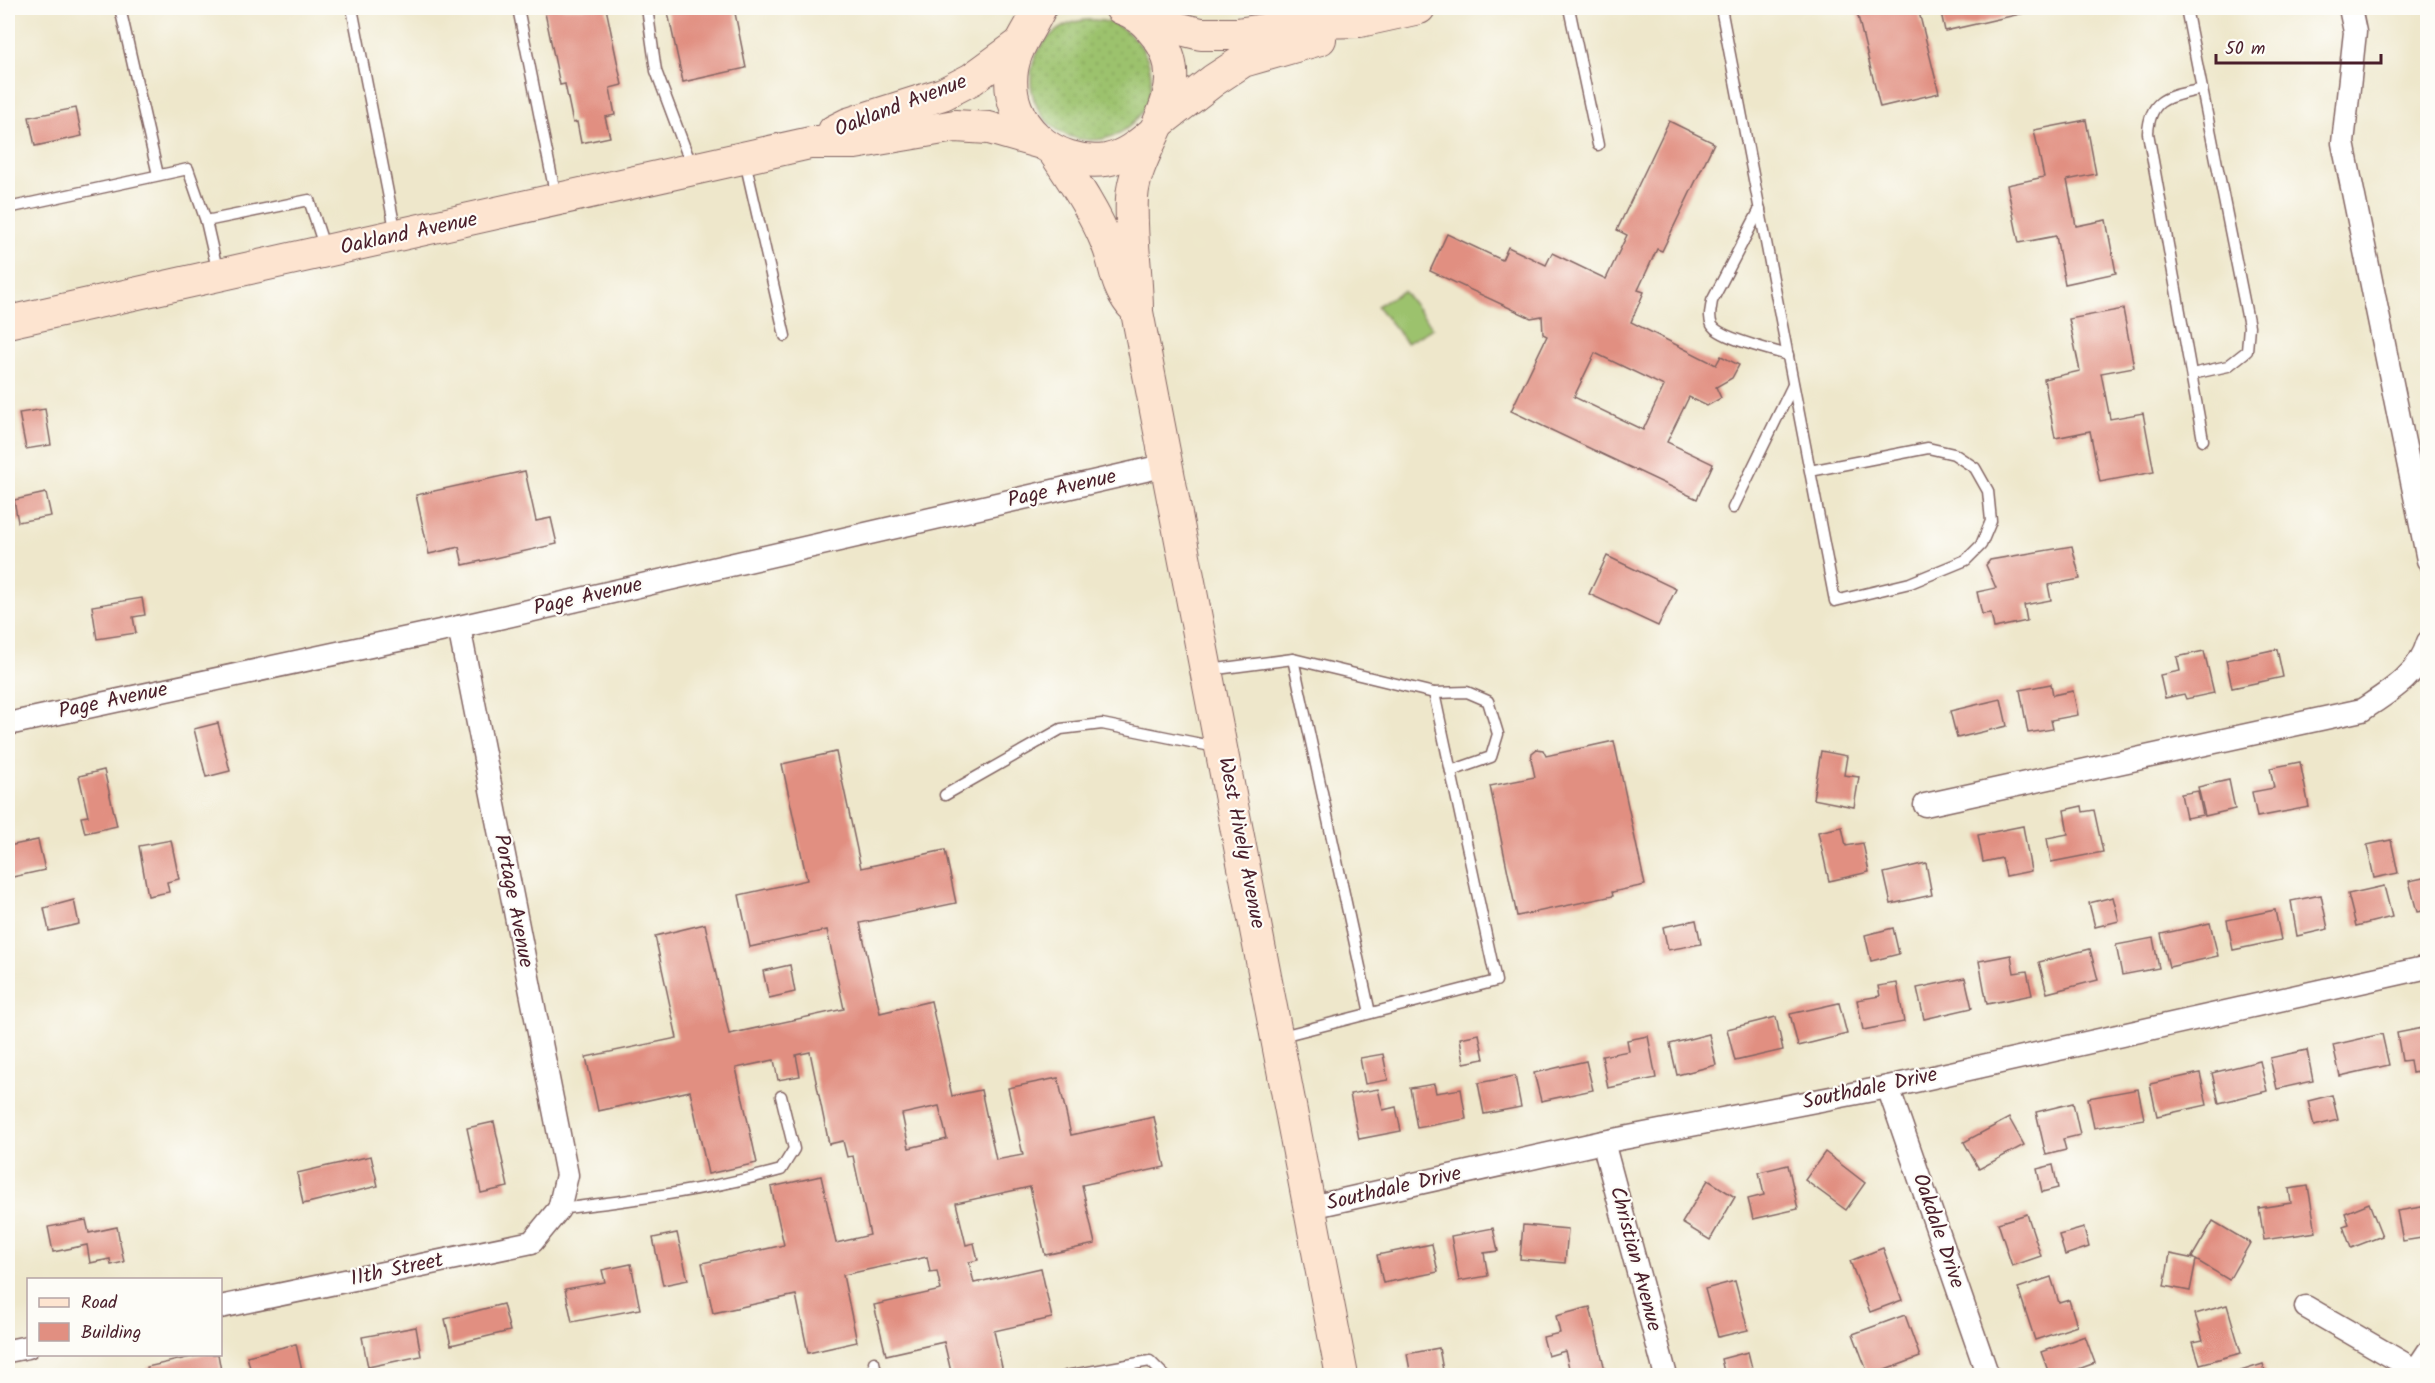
<svg xmlns="http://www.w3.org/2000/svg" width="2435" height="1383" font-family="Kalam,sans-serif">
	<style>
		.grass { fill: url(#grass-dots); stroke: #73704c; stroke-width: 1.5 }
		.green { fill: #9cc26d; stroke: #73704c; stroke-width: 1.5 }
		.building { fill: #e18f81; fill-rule: evenodd }
		.lines { fill: none; stroke-linecap: round; stroke-linejoin: round }
		.lane-casing { stroke: #836563; stroke-width: 13 }
		.street-casing { stroke: #836563; stroke-width: 25 }
		.secondary-casing { stroke: #836563; stroke-width: 34 }
		.lane { stroke: #fff; stroke-width: 10 }
		.street { stroke: #fff; stroke-width: 22 }
		.secondary { stroke: #fde4d0; stroke-width: 32 }
		.labels { text-anchor: middle; dominant-baseline: central; stroke-width: 4.5; stroke-linejoin: round; paint-order: stroke }
		.street-label { font-size: 21px; fill: #4a1f2b; stroke: #fdfcf7 }
	</style>
	<defs>
		<pattern id="grass-dots" width="8" height="8" patternUnits="userSpaceOnUse" patternTransform="scale(1.5)"><rect width="8" height="8" fill="#9cc26d"/><path d="M2 2h.1M6 6h.1" fill="none" stroke="#88a65f" stroke-width="1.8" stroke-linecap="round"/></pattern>
	</defs>
	<rect width="100%" height="100%" fill="#fdfcf7"/>
	<filter id="ink" filterUnits="userSpaceOnUse"><feTurbulence type="fractalNoise" baseFrequency=".0167" numOctaves="2"/><feDisplacementMap in="SourceGraphic" scale="12" xChannelSelector="R" yChannelSelector="G"/><feConvolveMatrix kernelMatrix="1 2 1 2 8 2 1 2 1" color-interpolation-filters="sRGB"/></filter>
	<filter id="wash" filterUnits="userSpaceOnUse"><feTurbulence type="fractalNoise" baseFrequency=".008" numOctaves="4" result="noise"/><feDisplacementMap in="SourceGraphic" scale="24" xChannelSelector="R" yChannelSelector="G"/><feGaussianBlur stdDeviation="1.35" result="paint"/><feColorMatrix in="noise" values="0 0 0 0 0 0 0 0 0 0 0 0 0 0 0 0 0 1.4 0 .05"/><feComposite in="paint" operator="in"/></filter>
	<g filter="url(#wash)">
		<rect width="100%" height="100%" fill="#eee7cb"/>
		<circle class="grass" cx="1091" cy="80" r="60"/>
		<polygon class="green" points="1403,291 1433,328 1407,343 1377,306"/>
		<g id="blocks">
			<g class="building">
				<polygon points="544,8 606,8 622,85 610,88 615,115 605,117 610,137 581,143 577,122 573,123 565,84 560,85"/>
				<polygon points="667,8 734,8 746,68 683,82"/>
				<polygon points="1856,8 1918,8 1939,93 1880,107"/>
				<polygon points="1940,8 2047,8 1945,31"/>
				<polygon points="76,108 82,136 35,146 29,117"/>
				<polygon points="2086,120 2096,174 2067,180 2076,226 2106,220 2116,273 2065,284 2056,236 2019,243 2007,185 2044,177 2034,130"/>
				<path d="M1669 121 1714 143 1662 251 1657 249 1638 290 1644 292 1631 322 1716 365 1721 356 1739 365 1732 378 1716 387 1721 398 1707 406 1689 397 1667 442 1713 464 1697 499 1511 411 1547 336 1543 334 1542 316 1531 318 1430 271 1447 234 1502 260 1508 247 1546 265 1552 253 1606 279 1627 235 1617 230ZM1595 353 1664 386 1643 430 1574 397Z"/>
				<polygon points="2123,309 2134,367 2101,373 2110,419 2143,413 2154,472 2100,482 2090,431 2055,438 2044,379 2080,371 2069,319"/>
				<polygon points="45,409 51,445 26,449 19,413"/>
				<polygon points="525,471 536,521 551,518 557,544 463,565 459,547 429,554 416,495"/>
				<polygon points="46,493 51,516 18,522 14,500"/>
				<polygon points="2072,546 2080,579 2048,585 2051,600 2024,605 2027,621 1994,628 1991,613 1982,614 1977,592 1996,588 1986,565 1990,560"/>
				<polygon points="1607,556 1676,589 1658,626 1589,594"/>
				<polygon points="142,598 145,615 133,617 136,633 97,639 92,606"/>
				<polygon points="2277,649 2283,677 2232,688 2226,660"/>
				<polygon points="2204,651 2214,693 2186,699 2184,694 2165,698 2160,675 2180,671 2177,657"/>
				<polygon points="2051,684 2053,695 2073,691 2078,715 2051,720 2053,729 2028,733 2020,690"/>
				<polygon points="2001,699 2007,726 1957,738 1950,711"/>
				<polygon points="218,723 230,771 206,777 194,729"/>
				<polygon points="1614,741 1645,885 1612,892 1613,896 1517,916 1490,786 1535,777 1531,759 1532,753 1537,749 1543,750 1546,756"/>
				<polygon points="1821,751 1847,756 1844,775 1859,777 1854,807 1813,799"/>
				<path d="M836 752 861 868 945 850 956 903 860 923 880 1013 931 1001 952 1096 981 1090 996 1160 1023 1155 1008 1088 1058 1078 1071 1135 1154 1117 1165 1167 1082 1185 1095 1244 1045 1255 1030 1187 956 1203 966 1245 974 1243 978 1260 969 1262 974 1283 1041 1268 1052 1318 994 1331 1004 1376H952L944 1342 886 1355 874 1305 941 1290 937 1271 930 1272 927 1257 843 1275 857 1342 808 1353 796 1295 713 1313 702 1263 784 1245 771 1187 821 1176 836 1243 870 1235 853 1156 847 1157 843 1141 829 1144 810 1052 796 1055 800 1076 778 1080 774 1060 736 1068 757 1163 708 1174 690 1091 598 1111 586 1057 677 1038 655 936 705 924 729 1034 844 1009 827 930 750 947 739 895 807 880 782 764ZM939 1106 947 1139 909 1148 902 1114Z"/>
				<polygon points="2300,762 2309,807 2257,817 2252,792 2274,788 2270,768"/>
				<polygon points="104,770 117,826 85,833 81,817 88,816 79,776"/>
				<polygon points="2229,780 2235,809 2205,816 2198,787"/>
				<polygon points="2198,791 2203,815 2186,818 2181,794"/>
				<polygon points="2082,806 2083,812 2094,810 2103,852 2051,862 2047,838 2068,834 2064,810"/>
				<polygon points="2023,826 2031,871 2006,876 2002,858 1983,862 1978,835"/>
				<polygon points="1842,827 1846,846 1863,843 1869,872 1829,881 1818,832"/>
				<polygon points="38,840 45,870 8,878 8,846"/>
				<polygon points="171,840 179,879 167,882 169,892 148,896 139,846"/>
				<polygon points="2391,840 2398,873 2374,878 2367,845"/>
				<polygon points="1926,863 1932,895 1891,904 1884,873"/>
				<polygon points="2428,877 2428,910 2417,912 2409,881"/>
				<polygon points="2384,886 2392,917 2356,926 2348,894"/>
				<polygon points="2321,895 2328,929 2297,936 2291,901"/>
				<polygon points="2113,897 2119,921 2095,927 2089,903"/>
				<polygon points="74,900 79,924 49,931 44,908"/>
				<polygon points="2275,910 2281,940 2233,950 2227,920"/>
				<polygon points="1696,920 1701,944 1668,950 1663,927"/>
				<polygon points="2210,923 2218,956 2169,967 2161,934"/>
				<polygon points="1893,928 1899,954 1871,961 1865,935"/>
				<polygon points="2153,938 2159,968 2122,975 2116,945"/>
				<polygon points="2090,949 2098,980 2047,993 2039,962"/>
				<polygon points="2011,955 2014,973 2027,971 2032,995 1987,1004 1979,961"/>
				<polygon points="790,965 795,992 769,998 763,971"/>
				<polygon points="1965,978 1972,1008 1924,1019 1917,988"/>
				<polygon points="1897,983 1904,1022 1863,1030 1857,1000 1880,996 1878,986"/>
				<polygon points="1839,1003 1847,1034 1798,1046 1790,1014"/>
				<polygon points="1776,1017 1783,1050 1735,1061 1727,1029"/>
				<polygon points="2428,1027 2428,1070 2412,1073 2410,1060 2402,1061 2397,1033"/>
				<polygon points="1479,1034 1484,1059 1464,1063 1460,1038"/>
				<polygon points="1709,1034 1716,1065 1677,1075 1670,1044"/>
				<polygon points="2382,1034 2389,1065 2340,1076 2333,1045"/>
				<polygon points="1648,1036 1656,1078 1608,1088 1602,1056 1629,1051 1627,1040"/>
				<polygon points="2307,1050 2313,1081 2277,1089 2270,1058"/>
				<polygon points="1383,1054 1388,1080 1365,1084 1360,1058"/>
				<polygon points="1586,1061 1593,1090 1541,1101 1534,1073"/>
				<polygon points="2260,1061 2267,1091 2219,1103 2212,1073"/>
				<polygon points="2200,1073 2207,1105 2157,1116 2150,1084"/>
				<polygon points="1515,1076 1521,1107 1484,1114 1478,1083"/>
				<polygon points="1434,1084 1436,1093 1461,1089 1466,1119 1417,1128 1410,1088"/>
				<polygon points="1378,1089 1383,1110 1396,1107 1401,1131 1359,1139 1350,1094"/>
				<polygon points="2138,1089 2144,1119 2094,1128 2088,1098"/>
				<polygon points="2332,1095 2338,1120 2314,1126 2308,1101"/>
				<polygon points="2073,1103 2080,1135 2063,1139 2066,1150 2046,1155 2036,1112"/>
				<polygon points="2009,1118 2024,1145 1979,1169 1964,1142"/>
				<polygon points="494,1122 508,1187 481,1193 467,1128"/>
				<polygon points="1825,1152 1865,1183 1846,1210 1805,1180"/>
				<polygon points="371,1156 378,1186 303,1204 297,1173"/>
				<polygon points="1788,1165 1798,1209 1753,1219 1748,1199 1764,1195 1759,1172"/>
				<polygon points="2053,1165 2058,1188 2042,1192 2037,1169"/>
				<polygon points="1708,1180 1735,1197 1710,1240 1682,1223"/>
				<polygon points="2308,1186 2316,1232 2264,1240 2259,1208 2291,1203 2289,1189"/>
				<polygon points="2369,1203 2382,1236 2351,1248 2343,1226 2349,1224 2345,1213"/>
				<polygon points="2428,1206 2428,1237 2403,1241 2397,1211"/>
				<polygon points="2027,1214 2041,1256 2012,1266 1998,1223"/>
				<polygon points="86,1220 89,1233 117,1227 124,1262 111,1265 110,1259 90,1263 87,1245 53,1252 48,1227"/>
				<polygon points="2213,1221 2250,1243 2229,1280 2196,1260 2190,1291 2164,1286 2170,1254 2194,1259 2192,1257"/>
				<polygon points="1523,1225 1568,1229 1565,1263 1520,1259"/>
				<polygon points="1493,1228 1498,1251 1484,1253 1488,1276 1459,1281 1451,1236"/>
				<polygon points="2084,1228 2089,1247 2065,1255 2059,1235"/>
				<polygon points="677,1233 688,1280 663,1285 653,1238"/>
				<polygon points="1432,1244 1438,1272 1383,1283 1377,1255"/>
				<polygon points="1883,1248 1902,1300 1870,1312 1850,1261"/>
				<polygon points="631,1264 640,1309 572,1322 565,1289 605,1282 602,1270"/>
				<polygon points="2051,1277 2059,1303 2069,1300 2077,1326 2035,1340 2018,1288"/>
				<polygon points="1735,1281 1748,1330 1718,1337 1705,1289"/>
				<polygon points="503,1304 510,1331 451,1345 445,1319"/>
				<polygon points="2227,1305 2241,1353 2200,1364 2193,1342 2203,1340 2195,1314"/>
				<polygon points="1590,1307 1605,1370 1571,1376 1565,1351 1548,1356 1543,1337 1560,1333 1556,1316"/>
				<polygon points="1905,1315 1920,1357 1869,1376 1853,1334"/>
				<polygon points="416,1327 421,1356 368,1367 362,1337"/>
				<polygon points="2085,1336 2095,1363 2073,1371 2075,1376 2050,1376 2041,1352"/>
				<polygon points="296,1344 302,1371 282,1376 252,1376 247,1356"/>
				<polygon points="1439,1348 1444,1376 1411,1376 1407,1354"/>
				<polygon points="1748,1352 1754,1376 1725,1376 1721,1359"/>
				<polygon points="204,1354 218,1354 222,1376 149,1376 147,1367"/>
				<polygon points="2263,1364 2267,1376 2228,1376 2228,1375"/>
			</g>
		</g>
	</g>
	<g filter="url(#ink)">
		<use href="#blocks" fill-opacity="0" stroke="#836563" stroke-width="1.5"/>
		<g class="lines">
			<defs>
				<g id="lane">
					<polyline points="120,8 158,175"/>
					<polyline points="352,8 396,234"/>
					<polyline points="518,8 556,198"/>
					<polyline points="647,8 656,71 692,167"/>
					<polyline points="1569,8 1598,145"/>
					<polyline points="1721,8 1835,601 1910,583 1966,560 1981,545 1991,521 1988,491 1975,468 1954,454 1928,448 1810,471"/>
					<polyline points="2186,8 2249,326 2247,351 2228,366 2192,374"/>
					<path d="M2202 89C2172 97 2150 95 2148 133L2203 440"/>
					<polyline points="745,161 785,336"/>
					<polyline points="8,208 188,169 206,221"/>
					<path d="M1760 209 1712 301C1711 309 1708 317 1712 325 1719 338 1772 350 1788 355"/>
					<polyline points="218,273 206,221 309,200 325,249"/>
					<polyline points="8,293 12,317"/>
					<polyline points="1733,508 1793,385"/>
					<polyline points="1293,659 1370,1013"/>
					<polyline points="1209,670 1293,659 1434,693 1496,981 1278,1037"/>
					<polyline points="1434,693 1467,692 1488,701 1498,734 1491,757 1451,771"/>
					<polyline points="945,795 1061,729 1102,724 1216,747"/>
					<path d="M559 1209C634 1200 708 1190 781 1170L794 1149 781 1096"/>
					<polyline points="874,1362 877,1376"/>
					<polyline points="1066,1376 1150,1361 1165,1376"/>
				</g>
				<g id="street">
					<polyline points="2350,8 2355,32 2343,143 2428,560"/>
					<polyline points="8,724 459,627 1167,465"/>
					<path d="M1925 805 2362 710C2389 692 2419 675 2428 642"/>
					<polyline points="1888,1087 1988,1376"/>
					<polyline points="1603,1142 1666,1376"/>
					<polyline points="1311,1207 1603,1142 1888,1087 2428,967"/>
					<polyline points="220,1307 532,1242 559,1209 567,1175 459,627"/>
					<polyline points="2306,1307 2415,1370"/>
					<polyline points="8,1351 28,1347"/>
					<polyline points="2412,1376 2428,1352"/>
				</g>
				<g id="secondary">
					<path d="M1040 8C1031 28 1015 47 1012 70 1004 124 1054 167 1106 160 1124 157 1139 145 1153 133"/>
					<path d="M1121 8C1137 13 1146 22 1156 35 1200 89 1135 143 1132 198 1130 236 1137 274 1137 312L1342 1376"/>
					<polyline points="1144,20 1201,34 1237,34 1318,22 1360,21 1419,8"/>
					<polyline points="1161,121 1214,80 1243,61 1320,39"/>
					<polyline points="834,131 848,124 943,94 972,79 1020,44"/>
					<path d="M1055 153C1074 182 1094 211 1107 243 1117 267 1114 282 1131 304"/>
					<polyline points="8,322 810,143 855,143 955,126 989,128 1041,143"/>
				</g>
			</defs>
			<use href="#lane" class="lane-casing"/>
			<use href="#street" class="street-casing"/>
			<use href="#secondary" class="secondary-casing"/>
			<use href="#lane" class="lane"/>
			<use href="#street" class="street"/>
			<use href="#secondary" class="secondary"/>
		</g>
	</g>
	<g class="labels">
		<g class="street-label">
			<text transform="translate(901 106) rotate(-21)">Oakland Avenue</text>
			<text transform="translate(409 234) rotate(-12)">Oakland Avenue</text>
			<text transform="translate(1062 489) rotate(-13)">Page Avenue</text>
			<text transform="translate(588 597) rotate(-13)">Page Avenue</text>
			<text transform="translate(113 701) rotate(-12)">Page Avenue</text>
			<text transform="translate(1241 843) rotate(79)">West Hively Avenue</text>
			<text transform="translate(513 901) rotate(79)">Portage Avenue</text>
			<text transform="translate(1870 1089) rotate(-12)">Southdale Drive</text>
			<text transform="translate(1394 1189) rotate(-13)">Southdale Drive</text>
			<text transform="translate(1938 1231) rotate(71)">Oakdale Drive</text>
			<text transform="translate(1635 1259) rotate(75)">Christian Avenue</text>
			<text transform="translate(397 1270) rotate(-12)">11th Street</text>
		</g>
	</g>
	<rect width="2435" height="1383" fill="none" stroke="#fdfcf7" stroke-width="30"/>
	<rect x="27" y="1278" width="195" height="78" fill="#fdfcf7" stroke="#b5a4a5" stroke-width="1.5"/>
	<rect x="39" y="1298" width="30" height="9" fill="#fde4d0" stroke="#b5a4a5" stroke-width="1.5"/>
	<text x="81" y="1308" font-size="18" fill="#4a1f2b">Road</text>
	<rect x="39" y="1323" width="30" height="18" fill="#e18f81" stroke="#b5a4a5" stroke-width="1.5"/>
	<text x="81" y="1338" font-size="18" fill="#4a1f2b">Building</text>
	<path d="M2216 54v9h165v-9" fill="none" stroke="#4a1f2b" stroke-width="3"/>
	<text x="2225" y="54" font-size="18" fill="#4a1f2b" stroke="#fdfcf7" stroke-width="4.5" paint-order="stroke">50 m</text>
</svg>
